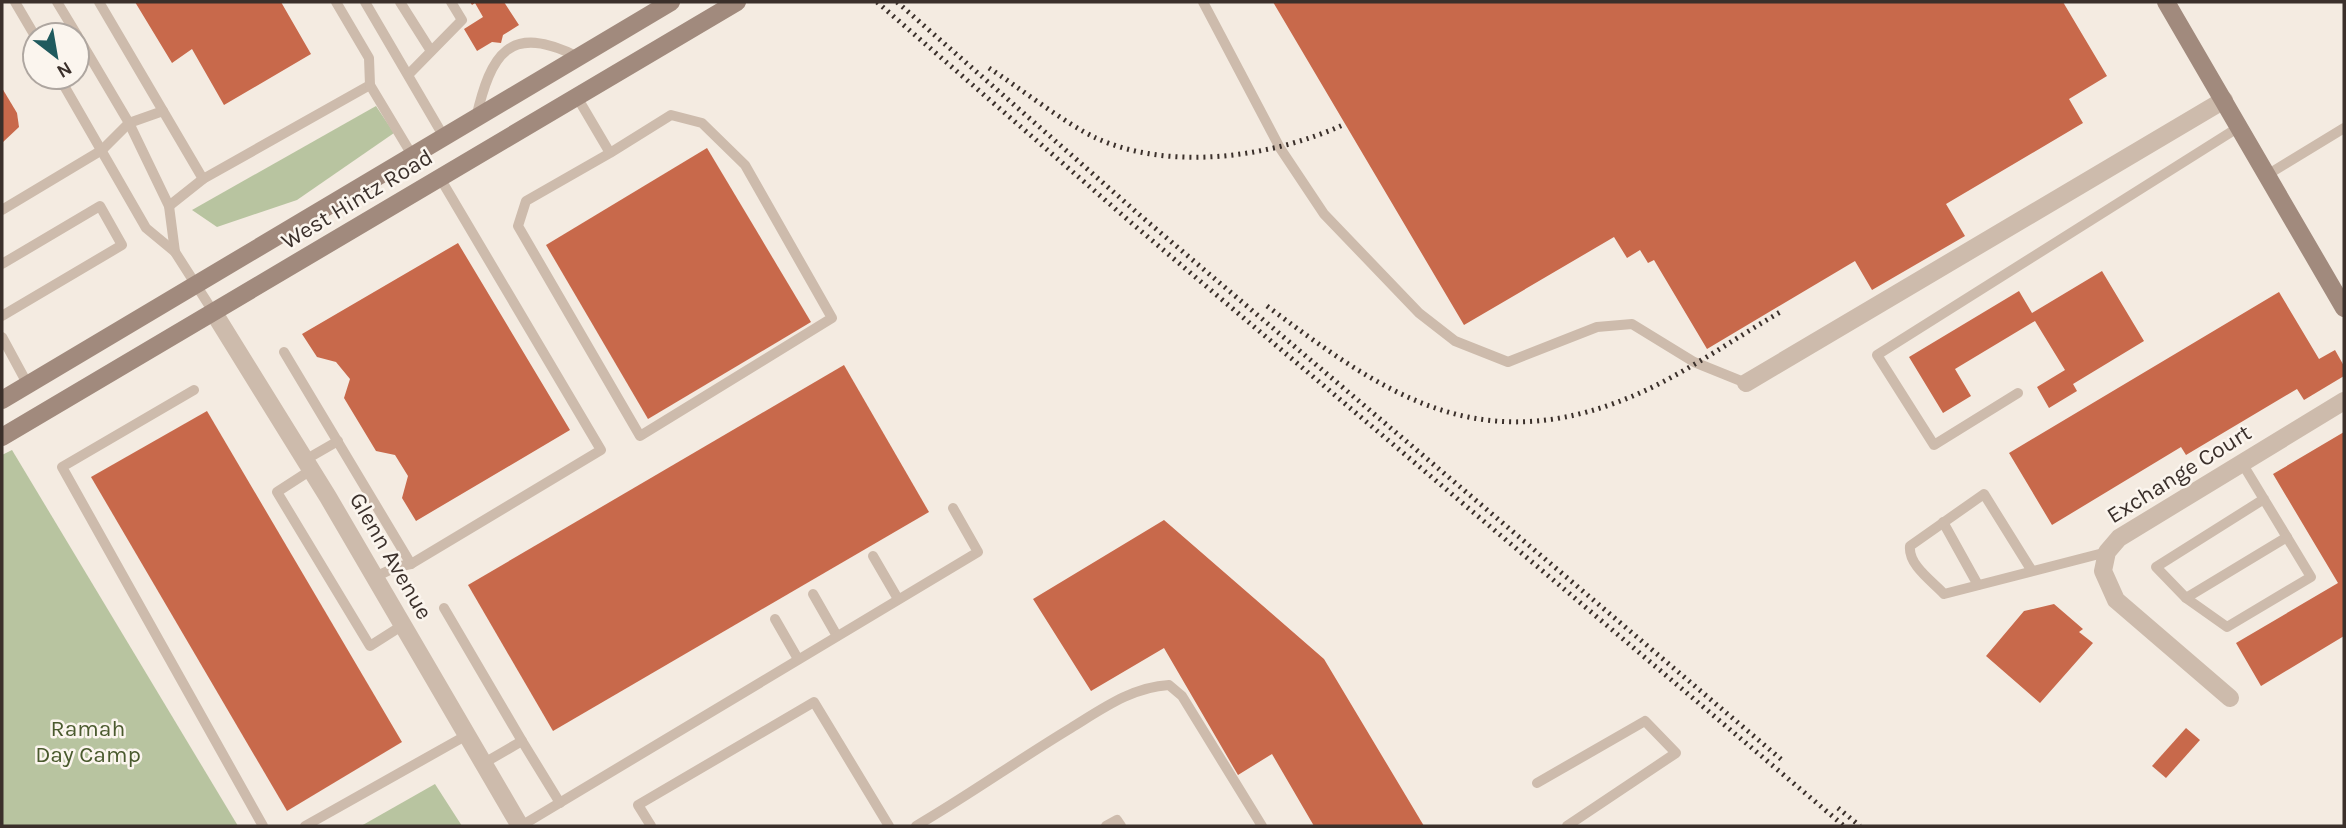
<svg xmlns="http://www.w3.org/2000/svg" width="2346" height="828" font-family="Karla,sans-serif">
	<style>
		.green { fill: #b8c4a0 }
		.building { fill: #c8694b }
		.lines { fill: none; stroke-linecap: round; stroke-linejoin: round }
		.service { stroke: #cdbbac; stroke-width: 10 }
		.minor { stroke: #cdbbac; stroke-width: 18 }
		.secondary { stroke: #a18a7d; stroke-width: 18 }
		.rail { stroke: #3b302b; stroke-width: 5; stroke-dasharray: 2 5; stroke-linecap: butt }
		.labels { text-anchor: middle; dominant-baseline: central; stroke-width: 5; stroke-linejoin: round; paint-order: stroke }
		.street-label { font-size: 23px; fill: #3b302b; stroke: #fbf5ee }
		.park-label { font-size: 23px; fill: #4a5a2e; stroke: #fbf5ee }
	</style>
	<rect width="100%" height="100%" fill="#f4ebe1"/>
	<g class="green">
		<polygon points="376,106 394,133 297,200 217,227 192,210"/>
		<polygon points="12,450 238,826 2,826 2,455"/>
		<polygon points="435,784 462,826 361,826"/>
	</g>
	<g class="building">
		<polygon points="135,2 281,2 311,54 224,105 192,49 172,63"/>
		<polygon points="470,2 504,2 519,25 503,35 501,43 492,42 477,51 464,29 483,17 475,3 472,5"/>
		<polygon points="1273,2 2063,2 2107,76 2069,99 2083,123 1946,204 1965,236 1872,290 1855,261 1707,349 1654,260 1648,263 1640,250 1627,258 1614,237 1464,325"/>
		<polygon points="2,88 17,113 19,127 2,143"/>
		<polygon points="707,148 811,322 648,419 546,245"/>
		<polygon points="458,243 570,430 416,521 402,498 408,476 395,455 376,451 344,398 350,379 336,362 317,357 302,334"/>
		<polygon points="2102,271 2144,341 2073,384 2077,391 2049,408 2037,387 2065,370 2035,321 1955,369 1971,396 1943,413 1909,357 2019,291 2032,313"/>
		<polygon points="2279,292 2319,359 2335,350 2344,366 2344,376 2304,400 2297,389 2186,455 2181,447 2052,525 2009,453"/>
		<polygon points="844,365 929,512 553,731 468,585"/>
		<polygon points="207,411 402,742 287,811 91,477"/>
		<polygon points="2344,432 2344,636 2261,686 2236,643 2338,583 2273,474"/>
		<polygon points="1164,520 1324,659 1424,826 1314,826 1272,754 1238,775 1164,648 1091,691 1033,599"/>
		<polygon points="2054,604 2083,629 2079,632 2093,643 2040,703 1986,656 2024,611"/>
		<polygon points="2186,728 2200,740 2166,778 2152,766"/>
	</g>
	<g class="lines">
		<g class="service">
			<polyline points="15,2 35,36"/>
			<polyline points="57,2 77,35"/>
			<polyline points="99,2 203,179 370,85 412,155"/>
			<polyline points="336,2 369,58 370,85"/>
			<polyline points="365,2 444,137"/>
			<polyline points="400,2 431,51"/>
			<polyline points="1203,2 1280,148 1324,214 1419,313 1455,341 1508,362 1597,327 1632,324 1694,362 1746,383"/>
			<polyline points="77,35 129,123 169,206 175,252"/>
			<polyline points="409,74 462,20 451,2"/>
			<polyline points="59,77 146,228 175,252 214,313"/>
			<polyline points="577,97 610,153 526,201 518,226 640,436 832,318 745,165 702,123 671,115 610,153"/>
			<path d="M476 118C491 54 509 22 578 57"/>
			<polyline points="2267,175 2344,128"/>
			<polyline points="169,206 203,179"/>
			<polyline points="2,210 102,150 129,123 163,111"/>
			<polyline points="2,264 100,206 122,245 2,316"/>
			<polyline points="2,337 28,385"/>
			<polyline points="284,352 411,564 601,450 440,178"/>
			<polyline points="194,390 62,467 263,826"/>
			<polyline points="2018,393 1934,445 1877,355 2239,127"/>
			<polyline points="305,460 338,441"/>
			<path d="M2242 463C2265 501 2288 539 2311 577L2227 627 2186 598 2156 567 2264 499"/>
			<polyline points="311,470 277,492 370,646 403,625"/>
			<polyline points="1943,522 1978,585"/>
			<polyline points="873,556 898,599"/>
			<path d="M2032 571 1984 494 1910 546C1908 565 1932 581 1944 594L2107 552"/>
			<polyline points="375,577 396,567 411,564"/>
			<polyline points="813,594 837,636"/>
			<polyline points="2186,598 2287,537"/>
			<polyline points="444,608 522,741 484,763"/>
			<polyline points="775,619 798,659"/>
			<polyline points="522,741 560,803"/>
			<polyline points="1537,783 1645,721 1676,753 1567,826"/>
			<polyline points="305,826 467,735"/>
			<polyline points="521,826 978,552 953,508"/>
			<polyline points="651,826 638,805 814,702 889,826"/>
			<path d="M916 826C969 795 1018 760 1071 728 1102 709 1132 687 1169 685L1182 696 1262 826"/>
			<polyline points="1106,826 1117,820 1121,826"/>
		</g>
		<g class="minor">
			<polyline points="214,313 328,497 520,826"/>
			<polyline points="1746,383 2224,100"/>
			<polyline points="2230,698 2116,600 2103,571 2107,552 2119,538 2344,401"/>
		</g>
		<g class="secondary">
			<polyline points="2166,2 2344,308"/>
			<polyline points="2,400 671,2"/>
			<polyline points="2,437 737,2"/>
		</g>
		<g class="rail">
			<polyline points="877,2 1135,226 1844,826"/>
			<polyline points="897,2 1142,217 1782,760"/>
			<path d="M989 68C1020 88 1064 123 1096 138 1171 172 1273 157 1345 124"/>
			<path d="M1267 306C1378 389 1470 456 1615 403 1674 382 1728 342 1782 311"/>
			<polyline points="1838,808 1860,826"/>
		</g>
	</g>
	<g class="labels">
		<g class="street-label">
			<text transform="translate(357 199) rotate(-31)">West Hintz Road</text>
			<text transform="translate(2179 474) rotate(-32)">Exchange Court</text>
			<text transform="translate(391 556) rotate(60)">Glenn Avenue</text>
		</g>
		<g class="park-label">
			<text x="88" y="728">Ramah<tspan x="88" dy="26">Day Camp</tspan></text>
		</g>
	</g>
	<rect width="2346" height="828" fill="none" stroke="#3b302b" stroke-width="7"/>
	<g transform="translate(56 56) rotate(149)"><circle r="33" fill="#fbf5ee" stroke="#aea6a0" stroke-width="2"/>
	<path d="M0-5L12 26L0 18L-12 26Z" fill="#1f5a5e"/>
	<text y="-10" font-size="19" font-weight="bold" text-anchor="middle" fill="#3b302b">N</text>
	</g>
</svg>
